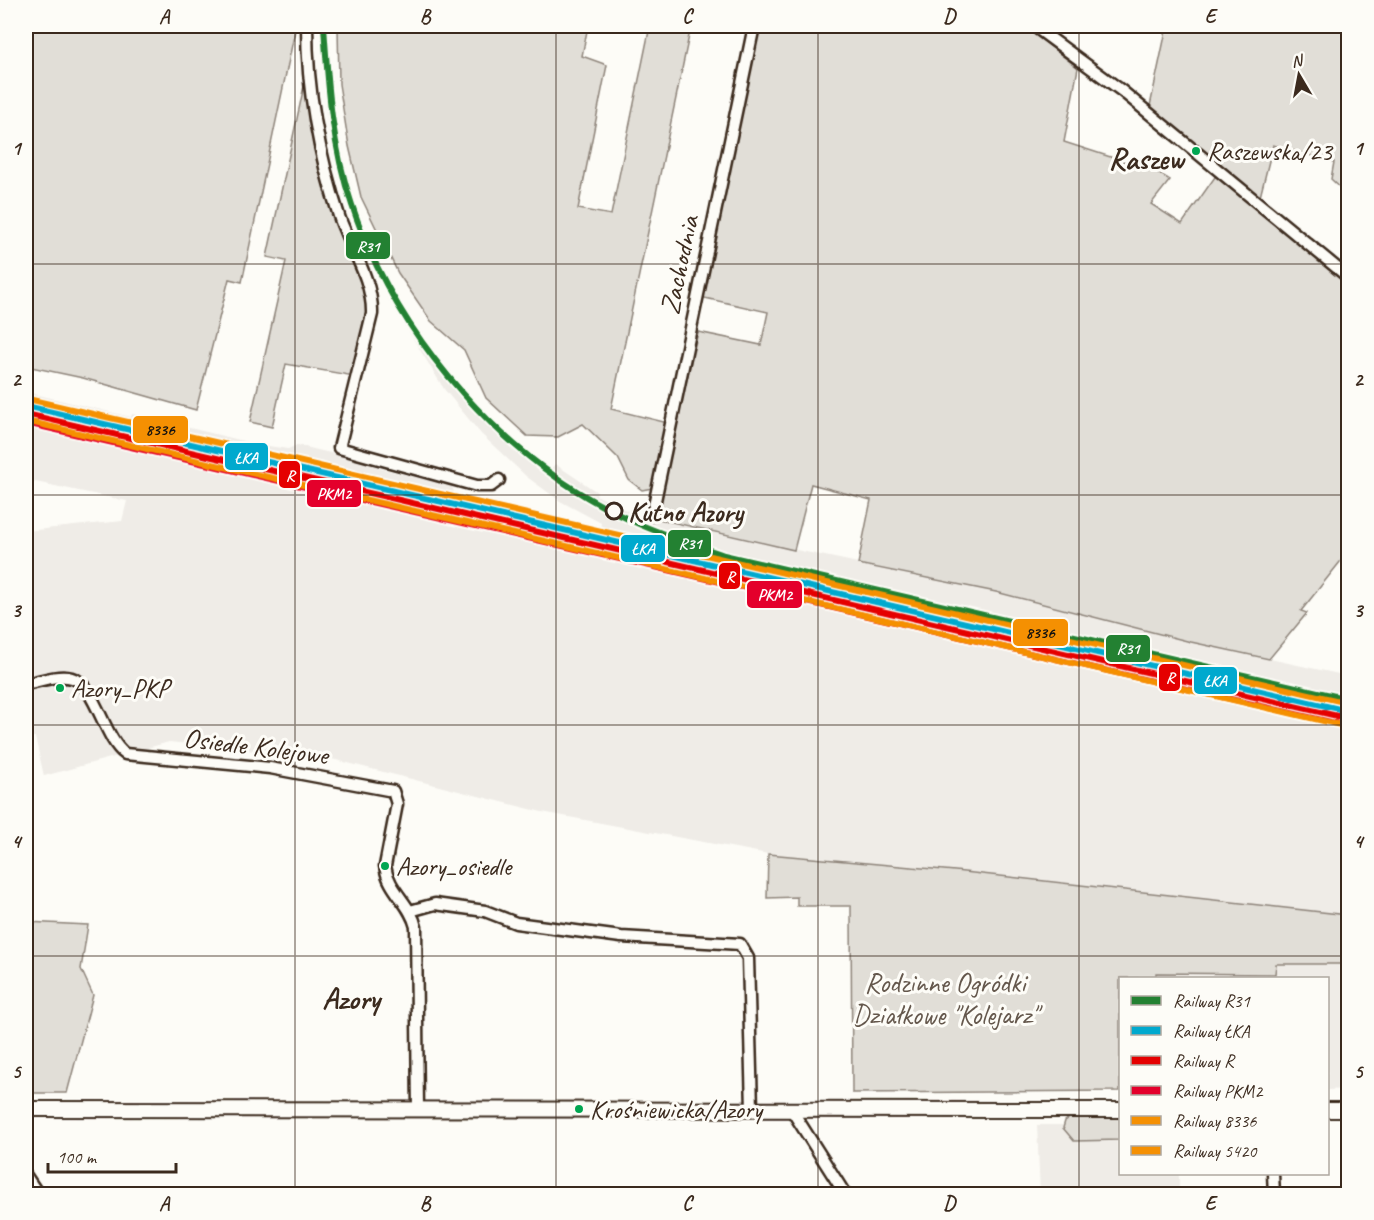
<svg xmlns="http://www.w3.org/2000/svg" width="1374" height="1220" font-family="Caveat,sans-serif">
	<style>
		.built { fill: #efece7 }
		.green { fill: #e1ded7; stroke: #8e847a; stroke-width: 1.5 }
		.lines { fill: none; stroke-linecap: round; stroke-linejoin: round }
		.minor-casing { stroke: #3b2a1e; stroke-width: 15 }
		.major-casing { stroke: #3b2a1e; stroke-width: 18 }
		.minor { stroke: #fdfcf7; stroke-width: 10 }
		.major { stroke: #fdfcf7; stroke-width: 14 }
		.rail-1-casing { stroke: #fdfcf7; stroke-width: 10 }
		.rail-2-casing { stroke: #fdfcf7; stroke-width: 10 }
		.rail-3-casing { stroke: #fdfcf7; stroke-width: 10 }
		.rail-4-casing { stroke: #fdfcf7; stroke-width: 10 }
		.rail-5-casing { stroke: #fdfcf7; stroke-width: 10 }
		.rail-6-casing { stroke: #fdfcf7; stroke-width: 10 }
		.rail-1 { stroke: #238132; stroke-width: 6 }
		.rail-2 { stroke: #00a9ce; stroke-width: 6 }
		.rail-3 { stroke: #e50000; stroke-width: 6 }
		.rail-4 { stroke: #e4002b; stroke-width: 6 }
		.rail-5 { stroke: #f59002; stroke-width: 6 }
		.rail-6 { stroke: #f59002; stroke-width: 6 }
		.grid { fill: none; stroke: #3b2a1e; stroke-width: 1.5; stroke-opacity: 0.55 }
		.bus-dot { fill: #00a651; stroke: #fdfcf7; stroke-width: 2 }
		.stop-dot { fill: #fdfcf7; stroke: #3b2a1e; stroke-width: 3 }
		.labels { text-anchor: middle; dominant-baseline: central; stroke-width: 6; stroke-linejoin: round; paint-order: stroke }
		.bus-label { font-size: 26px; fill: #3b2a1e; stroke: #fdfcf7; text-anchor: start }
		.street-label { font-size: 28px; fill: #3b2a1e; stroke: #fdfcf7 }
		.stop-label { font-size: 28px; font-weight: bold; fill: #3b2a1e; stroke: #fdfcf7; text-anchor: start }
		.park-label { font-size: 28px; fill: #64574c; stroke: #fdfcf7 }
		.neighbourhood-label { font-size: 30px; font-weight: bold; fill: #3b2a1e; stroke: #fdfcf7 }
		.line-badge { stroke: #fdfcf7; stroke-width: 2 }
		.badge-label { font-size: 16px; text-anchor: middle; font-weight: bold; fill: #fff }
		.pale-badge-label { font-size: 16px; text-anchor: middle; font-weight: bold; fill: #111 }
		.neatline { fill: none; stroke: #3b2a1e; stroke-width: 2 }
		.grid-label { font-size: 20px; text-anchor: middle; font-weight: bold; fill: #3b2a1e }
	</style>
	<rect width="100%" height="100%" fill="#fdfcf7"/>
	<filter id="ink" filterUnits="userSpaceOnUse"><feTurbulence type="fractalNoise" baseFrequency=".0167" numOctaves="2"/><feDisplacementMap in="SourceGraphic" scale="12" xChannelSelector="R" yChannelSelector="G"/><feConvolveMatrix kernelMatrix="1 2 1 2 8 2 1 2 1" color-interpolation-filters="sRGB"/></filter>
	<g filter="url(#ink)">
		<g class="built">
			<polygon points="321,26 328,26 331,82 336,127 355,201 365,229 402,308 430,347 467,394 509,435 551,469 555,464 597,492 596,495 651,523 654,518 720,534 996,592 1176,636 1191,642 1348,676 1348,915 955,871 768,854 542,812 332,759 169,742 44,776 35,737 26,738 26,531 122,521 127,501 26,480 26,392 131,417 132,414 256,444 288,449 297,445 376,464 379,468 452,486 454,492 600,527 601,523 560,501 527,477 481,434 444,389 389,299 368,258 348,204 333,153 326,112"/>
			<polygon points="1276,964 1348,964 1348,1089 1328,1090 1328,978 1156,978 1156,973 1275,974"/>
			<polygon points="1037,1125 1120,1125 1120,1174 1179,1174 1179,1194 1040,1194"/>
		</g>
		<g class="green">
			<polygon points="26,26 296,26 242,282 229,279 196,410 83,378 26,366"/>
			<polygon points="338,26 588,26 582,56 607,65 578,209 611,215 650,26 691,26 611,409 668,423 658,474 652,488 642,490 629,480 618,458 583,424 558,437 527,436 486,398 464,350 431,321 398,273 361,197 349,146 339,84"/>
			<polygon points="757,26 1024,26 1078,68 1064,142 1157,172 1170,180 1151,204 1182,224 1217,174 1260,206 1348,285 1348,552 1301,611 1307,613 1269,659 1191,642 996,592 858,564 871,500 811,484 794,550 654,518 698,332 761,345 768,312 700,297"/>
			<polygon points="1167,26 1348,26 1348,195 1331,179 1334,162 1273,145 1260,197 1150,106"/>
			<polygon points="304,86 313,138 340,237 368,295 369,312 354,376 286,364 272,427 250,422 286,261 267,257"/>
			<polygon points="768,854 955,871 1348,915 1348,964 1276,964 1275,974 1156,973 1156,978 1120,978 1120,1091 852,1093 851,906 797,906 797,897 767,898"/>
			<polygon points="26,922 88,925 81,969 93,995 67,1093 26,1093"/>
			<polygon points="1071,1117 1120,1117 1120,1140 1074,1141 1063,1128 1065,1121"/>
		</g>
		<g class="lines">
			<defs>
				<g id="minor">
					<path d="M307 26C307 92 319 156 340 219 351 249 373 280 372 314L339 448 477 486H491L499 480"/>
					<polyline points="1034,26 1122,91 1348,277"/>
					<polyline points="652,515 754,26"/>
					<path d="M26 684C39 681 59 674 72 678 95 684 104 739 125 754L270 768 393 791 397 804 385 866C388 890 411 904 416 927L418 1110"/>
					<polyline points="410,911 435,904 485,911 516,923 621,937 740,944 748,958 752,1109"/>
					<polyline points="791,1109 845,1194"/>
					<polyline points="1273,1174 1274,1194"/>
					<polyline points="26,1176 38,1194"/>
				</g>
				<g id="major">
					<polyline points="26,1109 1120,1110"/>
					<polyline points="1328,1110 1348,1110"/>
				</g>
			</defs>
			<use href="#minor" class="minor-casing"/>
			<use href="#major" class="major-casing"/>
			<use href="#minor" class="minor"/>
			<use href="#major" class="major"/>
			<defs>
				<path id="rail-1" d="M324 26C328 87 332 147 352 205 397 340 508 467 639 524 666 536 696 545 724 555L1348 699"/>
				<polyline id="rail-2" points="26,406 1348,711"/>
				<polyline id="rail-3" points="26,414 1346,718"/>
				<polyline id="rail-4" points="26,423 1348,726"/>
				<polyline id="rail-5" points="28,399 1348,703"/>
				<polyline id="rail-6" points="26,421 1345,726"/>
			</defs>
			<use href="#rail-1" class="rail-1-casing"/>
			<use href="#rail-2" class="rail-2-casing"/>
			<use href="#rail-3" class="rail-3-casing"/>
			<use href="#rail-4" class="rail-4-casing"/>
			<use href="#rail-5" class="rail-5-casing"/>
			<use href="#rail-6" class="rail-6-casing"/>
			<use href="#rail-1" class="rail-1"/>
			<use href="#rail-2" class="rail-2"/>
			<use href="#rail-3" class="rail-3"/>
			<use href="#rail-4" class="rail-4"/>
			<use href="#rail-5" class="rail-5"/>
			<use href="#rail-6" class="rail-6"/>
		</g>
	</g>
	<path class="grid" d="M295 26V1194M556 26V1194M818 26V1194M1079 26V1194M26 264H1348M26 495H1348M26 725H1348M26 956H1348"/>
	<g class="bus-dot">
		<circle cx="1196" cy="151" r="5"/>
		<circle cx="60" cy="688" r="5"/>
		<circle cx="385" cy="866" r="5"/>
		<circle cx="579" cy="1109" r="5"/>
	</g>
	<circle class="stop-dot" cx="614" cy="511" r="8"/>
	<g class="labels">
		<g class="bus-label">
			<text x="1207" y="151">Raszewska/23</text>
			<text x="71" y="688">Azory_PKP</text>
			<text x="396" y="866">Azory_osiedle</text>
			<text x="590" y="1109">Krośniewicka/Azory</text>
		</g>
		<g class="street-label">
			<text transform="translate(679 265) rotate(-78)">Zachodnia</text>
			<text transform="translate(256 746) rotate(7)">Osiedle Kolejowe</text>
		</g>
		<g class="stop-label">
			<text x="628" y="511">Kutno Azory</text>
		</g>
		<g class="park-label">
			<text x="945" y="982">Rodzinne Ogródki<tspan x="945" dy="32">Działkowe "Kolejarz"</tspan></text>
		</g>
		<g class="neighbourhood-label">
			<text x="1146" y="159">Raszew</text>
			<text x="351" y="999">Azory</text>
		</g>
	</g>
	<g class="line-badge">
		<rect x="345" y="231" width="46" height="29" rx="6" fill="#238132"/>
		<rect x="132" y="415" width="57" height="29" rx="6" fill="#f59002"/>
		<rect x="224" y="442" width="45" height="29" rx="6" fill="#00a9ce"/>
		<rect x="278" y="460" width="23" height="29" rx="6" fill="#e50000"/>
		<rect x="306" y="479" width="56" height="29" rx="6" fill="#e4002b"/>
		<rect x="667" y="529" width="45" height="29" rx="6" fill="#238132"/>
		<rect x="620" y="534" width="46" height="29" rx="6" fill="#00a9ce"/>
		<rect x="718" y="562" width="23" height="28" rx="6" fill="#e50000"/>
		<rect x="746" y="580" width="57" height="29" rx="6" fill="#e4002b"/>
		<rect x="1012" y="618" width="57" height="29" rx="6" fill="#f59002"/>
		<rect x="1105" y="634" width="46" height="29" rx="6" fill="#238132"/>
		<rect x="1158" y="663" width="23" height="29" rx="6" fill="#e50000"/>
		<rect x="1193" y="666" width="45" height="29" rx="6" fill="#00a9ce"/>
	</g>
	<g class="badge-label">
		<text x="368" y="252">R31</text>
		<text x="246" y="463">ŁKA</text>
		<text x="290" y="481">R</text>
		<text x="334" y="499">PKM2</text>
		<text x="690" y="549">R31</text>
		<text x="643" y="554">ŁKA</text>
		<text x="730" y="582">R</text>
		<text x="775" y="600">PKM2</text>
		<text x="1128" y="654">R31</text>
		<text x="1170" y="683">R</text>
		<text x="1215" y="686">ŁKA</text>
	</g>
	<g class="pale-badge-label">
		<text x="160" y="435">8336</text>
		<text x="1040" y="638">8336</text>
	</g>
	<rect width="1374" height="1220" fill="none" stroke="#fdfcf7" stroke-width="66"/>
	<rect x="1119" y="977" width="210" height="198" fill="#fdfcf7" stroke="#afa8a0" stroke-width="1.5"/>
	<rect x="1131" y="996" width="30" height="9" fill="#238132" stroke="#afa8a0" stroke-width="1.5"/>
	<text x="1173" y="1007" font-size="18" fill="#3b2a1e">Railway R31</text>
	<rect x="1131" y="1026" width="30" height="9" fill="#00a9ce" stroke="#afa8a0" stroke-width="1.5"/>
	<text x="1173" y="1037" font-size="18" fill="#3b2a1e">Railway ŁKA</text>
	<rect x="1131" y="1056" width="30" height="9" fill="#e50000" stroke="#afa8a0" stroke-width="1.5"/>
	<text x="1173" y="1067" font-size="18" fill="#3b2a1e">Railway R</text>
	<rect x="1131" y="1086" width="30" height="9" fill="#e4002b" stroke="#afa8a0" stroke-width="1.5"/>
	<text x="1173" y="1097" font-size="18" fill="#3b2a1e">Railway PKM2</text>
	<rect x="1131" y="1116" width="30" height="9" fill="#f59002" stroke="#afa8a0" stroke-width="1.5"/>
	<text x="1173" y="1127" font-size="18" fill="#3b2a1e">Railway 8336</text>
	<rect x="1131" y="1146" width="30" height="9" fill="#f59002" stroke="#afa8a0" stroke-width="1.5"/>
	<text x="1173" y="1157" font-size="18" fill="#3b2a1e">Railway 5420</text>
	<g transform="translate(1299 75) rotate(350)" stroke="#fdfcf7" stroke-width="4.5" paint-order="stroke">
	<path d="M0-4.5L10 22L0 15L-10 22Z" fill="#3b2a1e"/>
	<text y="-9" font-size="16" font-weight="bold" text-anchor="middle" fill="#3b2a1e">N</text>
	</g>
	<path d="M48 1163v9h128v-9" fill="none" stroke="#3b2a1e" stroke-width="3"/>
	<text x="57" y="1163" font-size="18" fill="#3b2a1e" stroke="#fdfcf7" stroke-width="4.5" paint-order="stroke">100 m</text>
	<rect x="33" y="33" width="1308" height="1154" class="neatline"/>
	<g class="grid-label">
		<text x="164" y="23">A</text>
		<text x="425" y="23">B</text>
		<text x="687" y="23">C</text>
		<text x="949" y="23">D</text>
		<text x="1210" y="23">E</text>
		<text x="16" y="155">1</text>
		<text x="1358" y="155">1</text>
		<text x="16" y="386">2</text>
		<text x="1358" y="386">2</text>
		<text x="16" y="617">3</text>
		<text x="1358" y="617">3</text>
		<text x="16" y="848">4</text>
		<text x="1358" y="848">4</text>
		<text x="16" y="1078">5</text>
		<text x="1358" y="1078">5</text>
		<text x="164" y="1210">A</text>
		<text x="425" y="1210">B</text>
		<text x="687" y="1210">C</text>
		<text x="949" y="1210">D</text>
		<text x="1210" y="1210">E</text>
	</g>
</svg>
